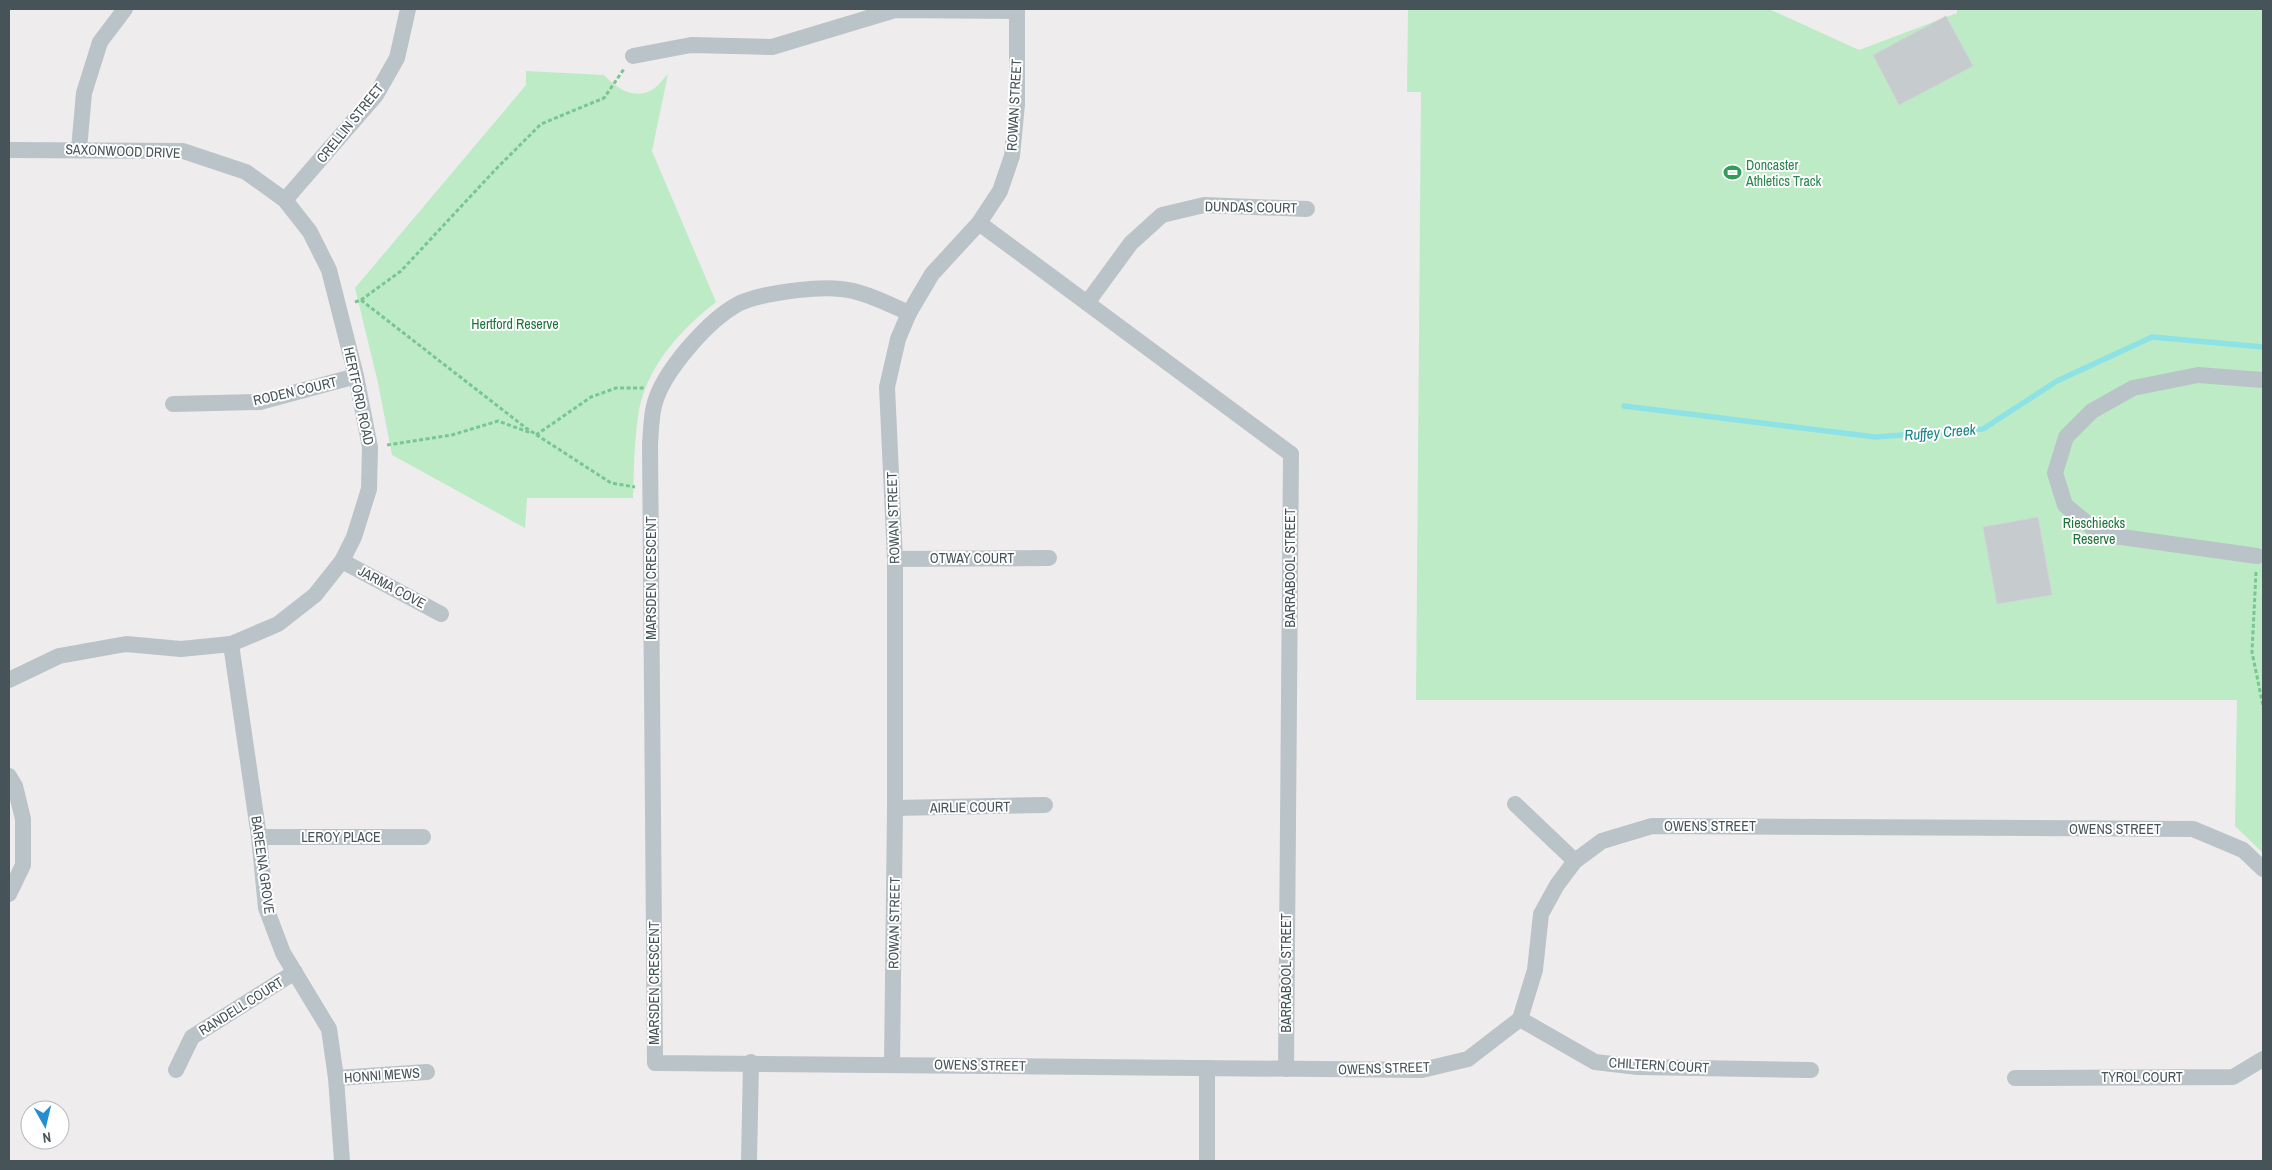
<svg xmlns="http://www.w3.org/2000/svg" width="2272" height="1170" font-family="'Archivo Narrow',sans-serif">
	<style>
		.green { fill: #bdebc6 }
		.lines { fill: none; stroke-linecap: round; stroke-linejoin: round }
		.stream { stroke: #8de2e5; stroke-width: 5.5 }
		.building { fill: #c6cbce; stroke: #d1d4d8 }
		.path { stroke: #78c691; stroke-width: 3; stroke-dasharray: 4 2.5; stroke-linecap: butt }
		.minor { stroke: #b9c3c8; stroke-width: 16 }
		.labels { text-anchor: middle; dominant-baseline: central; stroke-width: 4; stroke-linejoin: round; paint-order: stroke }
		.street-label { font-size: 14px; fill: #465358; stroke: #fff }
		.leisure-label { font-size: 14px; fill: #27864d; stroke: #fff; text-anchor: start }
		.park-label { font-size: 14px; fill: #1d7439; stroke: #fff }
		.water-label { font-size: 15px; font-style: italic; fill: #158386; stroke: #fff }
	</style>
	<rect width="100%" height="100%" fill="#efeced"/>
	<g class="green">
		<polygon points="1408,9 1769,9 1859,50 1957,13 1957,9 2263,9 2263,853 2235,826 2237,700 1416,700 1421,92 1407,92"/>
		<path d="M526 71 604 75C616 88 632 99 650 91 657 88 663 79 668 74L652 151 716 302C680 330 644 369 638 417 634 444 634 471 633 498H527L525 528 392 455 378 383 355 288 526 85Z"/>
	</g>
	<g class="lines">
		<polyline class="stream" points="1624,406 1875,437 1983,429 2057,381 2152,337 2263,347"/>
	</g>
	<g class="building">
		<polygon points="1946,16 1973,66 1899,105 1873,55"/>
		<polygon points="2038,517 2052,595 1997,604 1983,527"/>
	</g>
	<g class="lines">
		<g class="path">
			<polyline points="361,300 401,271 496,169 541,124 604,98 624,69"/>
			<polyline points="355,302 361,300 526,428 611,483 635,487"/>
			<polyline points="536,435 591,397 616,388 644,388"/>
			<polyline points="387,445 452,435 498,421 531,433"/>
			<polyline points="2256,572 2252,652 2263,706"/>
		</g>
		<g class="minor">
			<polyline points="633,56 691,45 772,47 895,10 1017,11"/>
			<polyline points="79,149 84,93 100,42 125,9"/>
			<polyline points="9,150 183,151 246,172 285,200 310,232 329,270 356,376 370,447 369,489 354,537 342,561 315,595 278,624 231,644 181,649 126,644 59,656 9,680"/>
			<polyline points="285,200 376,95 397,58 408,9"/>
			<polyline points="979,223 1291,454 1286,1069"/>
			<polyline points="1087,303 1131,243 1162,215 1204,205 1307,209"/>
			<path d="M909 313C888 304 864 291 841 289 817 286 762 293 740 303 709 319 662 372 654 406 651 418 651 432 650 444L655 1063 1422 1070 1468 1059 1520 1019 1535 970 1541 914 1557 885 1575 861 1602 841 1652 826 2193 829 2243 850 2263 869"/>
			<polyline points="173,404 260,402 356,376"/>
			<polyline points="2257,556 2100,534 2065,505 2055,473 2066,437 2092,411 2133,388 2198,375 2263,380"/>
			<polyline points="895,559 1049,558"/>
			<polyline points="342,561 441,614"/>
			<polyline points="231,644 259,837 266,908 283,953 329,1029 336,1078 342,1161"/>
			<polyline points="9,776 15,786 23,819 23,865 9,894"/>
			<polyline points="1515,804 1575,861"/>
			<polyline points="895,808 1045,805"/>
			<polyline points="259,837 423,837"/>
			<polyline points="1520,1019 1595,1062 1638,1067 1811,1070"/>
			<polyline points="892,1064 895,808 895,559 887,387 898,339 909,313 932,274 979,223 1000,191 1012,156 1017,104 1017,9"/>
			<polyline points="176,1070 192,1037 295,972"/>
			<polyline points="336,1078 427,1072"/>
			<polyline points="2015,1078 2233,1077 2263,1059"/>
			<polyline points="749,1161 751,1062"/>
			<polyline points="1207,1161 1207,1068"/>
		</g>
	</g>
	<defs>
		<symbol id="stadium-bare" viewBox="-9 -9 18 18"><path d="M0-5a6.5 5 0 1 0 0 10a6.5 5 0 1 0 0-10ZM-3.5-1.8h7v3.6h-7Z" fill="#2e9e5b" stroke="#fff" stroke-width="2.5" paint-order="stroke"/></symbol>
	</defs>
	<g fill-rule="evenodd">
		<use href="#stadium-bare" x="1720" y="160" width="25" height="25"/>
	</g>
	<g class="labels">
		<g class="street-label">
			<text transform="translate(1014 105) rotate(-87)">ROWAN STREET</text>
			<text transform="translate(350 123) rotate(-51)">CRELLIN STREET</text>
			<text transform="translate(123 151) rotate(2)">SAXONWOOD DRIVE</text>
			<text transform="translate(1251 207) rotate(1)">DUNDAS COURT</text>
			<text transform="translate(295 391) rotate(-13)">RODEN COURT</text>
			<text transform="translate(359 396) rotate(78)">HERTFORD ROAD</text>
			<text transform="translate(893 518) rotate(-92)">ROWAN STREET</text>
			<text x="972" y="558">OTWAY COURT</text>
			<text transform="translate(1290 568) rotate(-90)">BARRABOOL STREET</text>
			<text transform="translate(651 578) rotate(-90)">MARSDEN CRESCENT</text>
			<text transform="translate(392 587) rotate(28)">JARMA COVE</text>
			<text transform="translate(970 807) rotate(-1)">AIRLIE COURT</text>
			<text x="1710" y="826">OWENS STREET</text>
			<text x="2115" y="829">OWENS STREET</text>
			<text x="341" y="837">LEROY PLACE</text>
			<text transform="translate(263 865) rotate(82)">BAREENA GROVE</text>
			<text transform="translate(894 923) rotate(-89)">ROWAN STREET</text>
			<text transform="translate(1286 973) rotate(-90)">BARRABOOL STREET</text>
			<text transform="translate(654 983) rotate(-90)">MARSDEN CRESCENT</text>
			<text transform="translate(241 1006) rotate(-32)">RANDELL COURT</text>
			<text transform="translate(980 1065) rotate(1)">OWENS STREET</text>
			<text transform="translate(1659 1065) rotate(3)">CHILTERN COURT</text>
			<text transform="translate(1384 1068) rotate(-2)">OWENS STREET</text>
			<text transform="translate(382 1075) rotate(-4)">HONNI MEWS</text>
			<text x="2142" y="1077">TYROL COURT</text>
		</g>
		<g class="leisure-label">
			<text x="1746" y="165">Doncaster<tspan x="1746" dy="16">Athletics Track</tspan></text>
		</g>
		<g class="park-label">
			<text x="515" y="324">Hertford Reserve</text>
			<text x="2094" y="523">Rieschiecks<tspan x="2094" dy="16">Reserve</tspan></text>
		</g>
		<g class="water-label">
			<text transform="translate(1940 432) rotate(-5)">Ruffey Creek</text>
		</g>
	</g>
	<rect width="2272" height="1170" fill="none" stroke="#465358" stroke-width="20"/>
	<g transform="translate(45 1125) rotate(172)"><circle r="24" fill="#ffffff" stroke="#b5babc"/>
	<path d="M0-4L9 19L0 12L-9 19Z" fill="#258ed0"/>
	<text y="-8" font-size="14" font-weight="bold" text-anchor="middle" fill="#465358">N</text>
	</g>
</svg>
